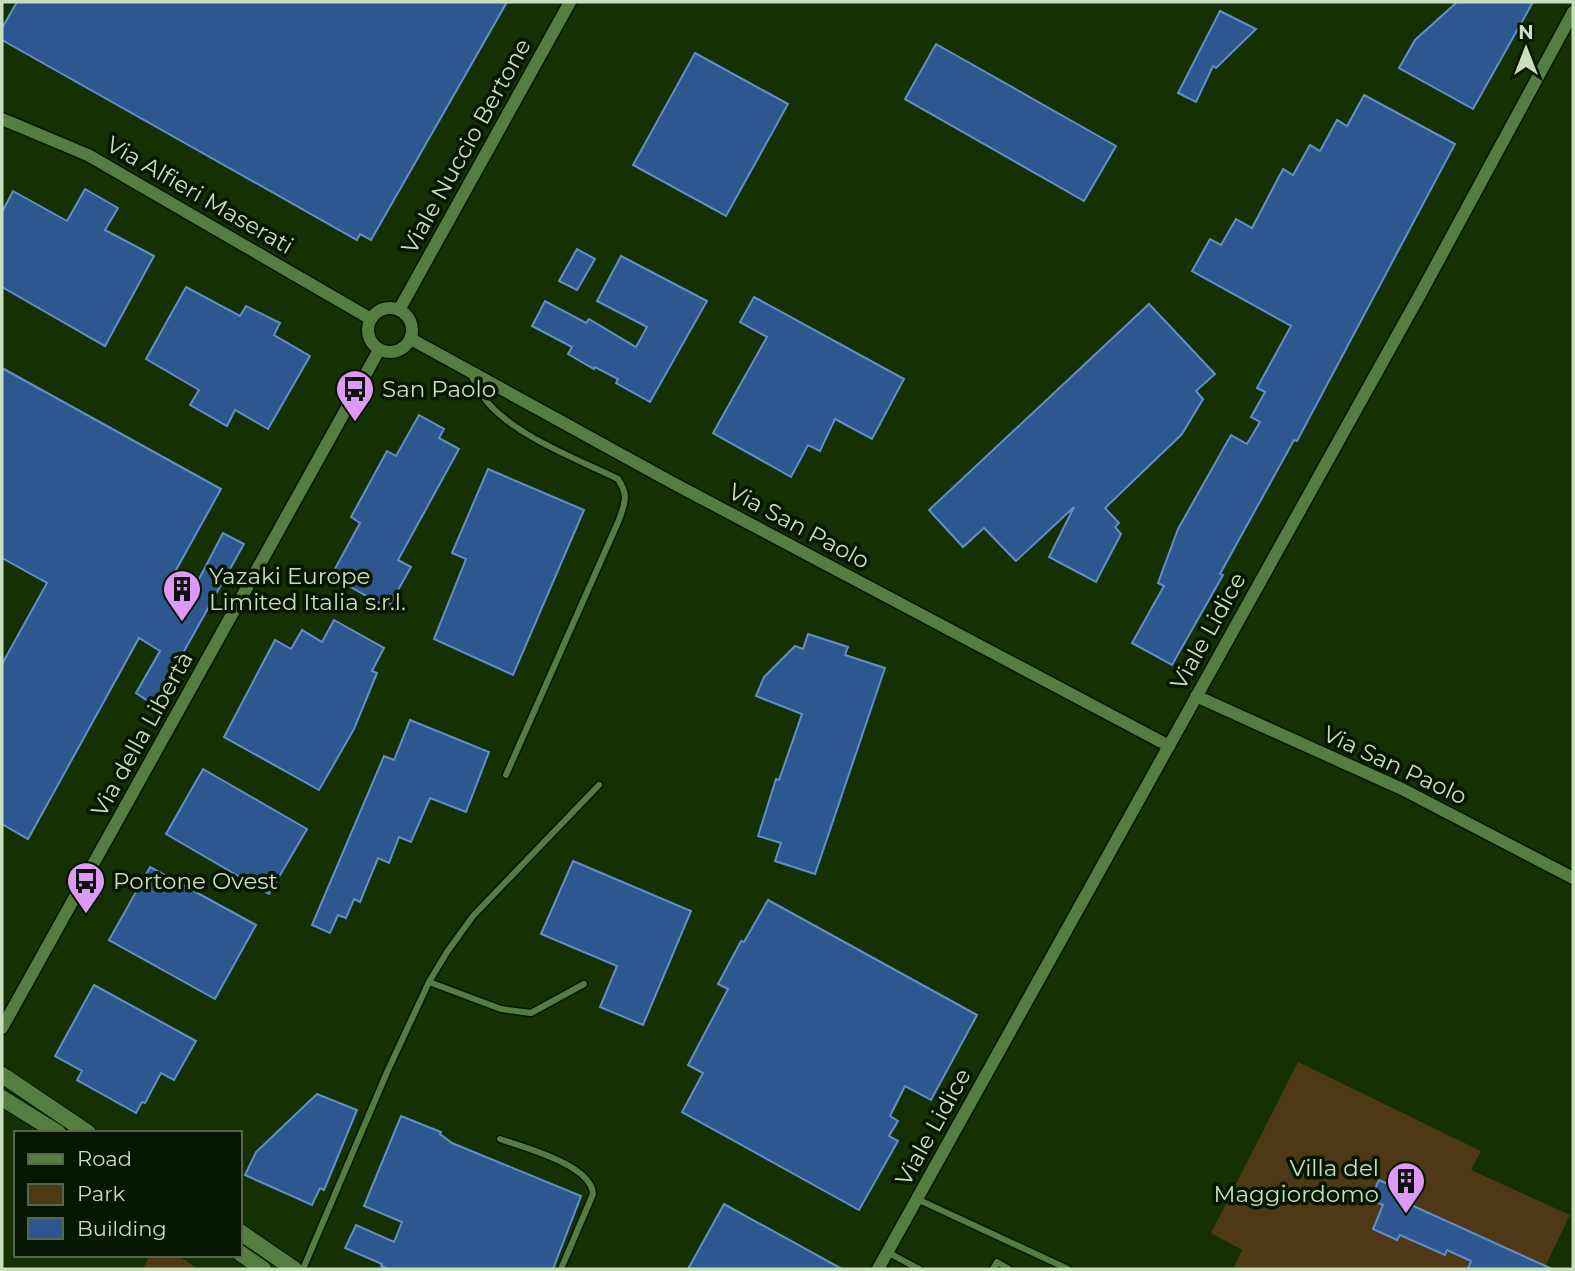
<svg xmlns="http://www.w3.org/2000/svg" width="1575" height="1271" font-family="Montserrat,sans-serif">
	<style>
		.green { fill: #4e3816 }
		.building { fill: #2d578e; stroke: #638ec9; stroke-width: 2 }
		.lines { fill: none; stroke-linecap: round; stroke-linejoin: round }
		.service-casing { stroke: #031600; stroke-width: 9 }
		.minor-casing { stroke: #031600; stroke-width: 15 }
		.tertiary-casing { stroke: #031600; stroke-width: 18 }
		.service { stroke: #547e40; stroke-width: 6 }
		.minor { stroke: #547e40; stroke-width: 12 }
		.tertiary { stroke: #547e40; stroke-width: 16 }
		.labels { text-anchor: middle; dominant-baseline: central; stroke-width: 7; stroke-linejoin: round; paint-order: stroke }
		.street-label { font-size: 23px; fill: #c8dfbe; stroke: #061601 }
		.poi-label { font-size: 23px; fill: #c8dfbe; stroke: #061601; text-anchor: start }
	</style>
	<rect width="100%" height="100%" fill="#133102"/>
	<g class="green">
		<polygon points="1298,1062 1481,1151 1471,1170 1570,1215 1544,1269 1233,1269 1242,1250 1211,1233"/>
		<polygon points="150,1255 177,1255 198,1269 143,1269"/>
	</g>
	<g class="building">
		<polygon points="17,2 507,2 371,240 360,234 357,240 2,40 2,28"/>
		<polygon points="1457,2 1533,2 1473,109 1399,68 1415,40"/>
		<polygon points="1220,11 1256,29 1216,68 1213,66 1196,102 1178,93"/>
		<polygon points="936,44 1116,146 1084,201 905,99"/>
		<polygon points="695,53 788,104 726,216 633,165"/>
		<polygon points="1364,95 1455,144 1297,441 1294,440 1220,574 1223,575 1172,665 1132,643 1164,586 1158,583 1178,529 1231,435 1247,444 1260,422 1251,417 1265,392 1257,388 1291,326 1192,271 1210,239 1221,245 1236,219 1252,228 1283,169 1293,175 1310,145 1320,151 1337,120 1347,126"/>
		<polygon points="85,189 118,208 105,230 154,256 105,346 2,287 2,212 13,191 67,221"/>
		<polygon points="577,249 595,259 577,290 559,281"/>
		<polygon points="621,256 707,301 650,402 616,383 618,379 595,367 594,369 568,354 572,347 532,326 545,301 586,323 589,319 636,347 647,327 597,301"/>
		<polygon points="186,287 240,316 246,306 280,323 274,335 310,356 268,429 235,410 227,426 190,405 199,390 146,359"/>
		<polygon points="754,297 904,379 872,439 835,419 820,451 808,445 791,477 713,433 767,337 740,322"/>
		<polygon points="1149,304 1215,374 1196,391 1203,399 1182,434 1105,508 1119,523 1115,527 1121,534 1096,582 1049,557 1074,507 1016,561 984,528 963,547 929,510"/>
		<polygon points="2,368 221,489 166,588 188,600 223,533 244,544 154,705 136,693 160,651 139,638 28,839 2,824 2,664 47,583 2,558"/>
		<polygon points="419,415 444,429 439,438 459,449 398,560 411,567 388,608 331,576 360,523 351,517 387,451 396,456"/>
		<polygon points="488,469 584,510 513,675 434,639 466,559 452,553"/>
		<polygon points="334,620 384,648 372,671 377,673 354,729 319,790 224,737 275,640 291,649 302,630 322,642"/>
		<polygon points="808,634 848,647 845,655 885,668 815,874 775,861 781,843 758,836 776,779 779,780 802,714 756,696 764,677 795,646 803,649"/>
		<polygon points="410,720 489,752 466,812 430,798 411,842 399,837 389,863 378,858 360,902 354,899 346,918 338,915 330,933 312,925 384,756 394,760"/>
		<polygon points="203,769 307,829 269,894 166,834"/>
		<polygon points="573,861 691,911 643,1025 600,1007 617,966 541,934"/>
		<polygon points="150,867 256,925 215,999 109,940"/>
		<polygon points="768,900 977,1015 931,1100 905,1086 890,1116 898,1121 889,1136 898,1141 859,1210 682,1112 703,1073 688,1065 728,989 718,984 741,941 744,942"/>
		<polygon points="94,985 196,1041 174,1080 161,1073 145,1103 142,1102 136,1113 77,1080 82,1071 55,1056"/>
		<polygon points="317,1094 357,1110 324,1190 320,1188 312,1205 245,1175 256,1152"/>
		<polygon points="401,1116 441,1132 440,1134 452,1143 581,1196 553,1269 388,1269 381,1266 382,1264 345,1248 356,1225 394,1242 402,1222 364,1206"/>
		<polygon points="1379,1180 1415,1196 1411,1205 1552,1269 1468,1269 1471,1261 1447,1250 1445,1255 1400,1235 1397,1240 1373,1229 1383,1205 1370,1199"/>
		<polygon points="724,1204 842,1269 688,1269"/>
	</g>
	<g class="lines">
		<defs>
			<g id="service">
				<path d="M471 375C476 384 481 395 488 403 518 437 577 459 618 479 629 496 625 502 619 520L506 775"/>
				<polyline points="429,982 501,1009 531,1013 584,984"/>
				<path d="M500 1139C523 1147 592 1165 593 1194L561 1269"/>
				<polyline points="917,1199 1068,1269"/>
				<polyline points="887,1252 919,1269"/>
				<polyline points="303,1269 388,1070 429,982 447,952 473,916 599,785"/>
				<polyline points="993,1269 997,1262 1009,1269"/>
			</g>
			<g id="minor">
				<polyline points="2,119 88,155 371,319"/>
				<circle cx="390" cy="330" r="22"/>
				<polyline points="399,310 570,2"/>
				<polyline points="411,339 671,482 1169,746"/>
				<polyline points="1196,696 1402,789 1573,878"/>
				<polyline points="2,1028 379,350"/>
				<polyline points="878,1269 1422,291 1573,12"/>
			</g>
			<g id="tertiary">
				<polyline points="2,1075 88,1133"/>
				<polyline points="2,1098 58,1133"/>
				<polyline points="240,1232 294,1269"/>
				<polyline points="240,1253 263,1269"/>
			</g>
		</defs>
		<use href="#service" class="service-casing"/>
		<use href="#minor" class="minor-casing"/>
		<use href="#tertiary" class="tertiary-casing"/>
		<use href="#service" class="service"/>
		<use href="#minor" class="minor"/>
		<use href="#tertiary" class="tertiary"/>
	</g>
	<defs>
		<symbol id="bus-pin" viewBox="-11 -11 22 30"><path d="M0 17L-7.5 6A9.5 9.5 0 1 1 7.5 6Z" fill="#dc99f5" stroke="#061601"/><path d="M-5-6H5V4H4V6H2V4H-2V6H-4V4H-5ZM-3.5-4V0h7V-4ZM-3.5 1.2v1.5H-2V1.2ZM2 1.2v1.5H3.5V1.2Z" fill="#111"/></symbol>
		<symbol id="building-pin" viewBox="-11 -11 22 30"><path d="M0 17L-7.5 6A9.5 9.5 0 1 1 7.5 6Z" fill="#dc99f5" stroke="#061601"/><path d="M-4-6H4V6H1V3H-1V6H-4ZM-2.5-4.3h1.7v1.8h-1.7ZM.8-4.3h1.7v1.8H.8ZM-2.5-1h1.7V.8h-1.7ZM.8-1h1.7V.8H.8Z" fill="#111"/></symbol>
	</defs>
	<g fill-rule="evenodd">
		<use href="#bus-pin" x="333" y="367" width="44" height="60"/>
		<use href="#building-pin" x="160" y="567" width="44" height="60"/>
		<use href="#bus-pin" x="64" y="859" width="44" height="60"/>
		<use href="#building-pin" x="1384" y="1159" width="44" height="60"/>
	</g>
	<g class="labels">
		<g class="street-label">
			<text transform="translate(466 146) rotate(-61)">Viale Nuccio Bertone</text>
			<text transform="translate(200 195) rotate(30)">Via Alfieri Maserati</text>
			<text transform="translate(799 526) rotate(28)">Via San Paolo</text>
			<text transform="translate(1208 631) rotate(-61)">Viale Lidice</text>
			<text transform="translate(142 734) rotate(-61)">Via della Libertà</text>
			<text transform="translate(1395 765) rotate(25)">Via San Paolo</text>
			<text transform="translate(933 1127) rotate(-61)">Viale Lidice</text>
		</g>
		<g class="poi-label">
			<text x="382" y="389">San Paolo</text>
			<text x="209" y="576">Yazaki Europe<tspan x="209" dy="26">Limited Italia s.r.l.</tspan></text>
			<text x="113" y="881">Portone Ovest</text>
			<text x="1379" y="1168" text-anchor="end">Villa del<tspan x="1379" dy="26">Maggiordomo</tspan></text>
		</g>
	</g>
	<rect width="1575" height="1271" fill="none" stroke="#c8dfbe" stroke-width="7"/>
	<rect x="14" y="1131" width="228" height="126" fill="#061601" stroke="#54664d" stroke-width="2"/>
	<rect x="28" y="1154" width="35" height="10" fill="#547e40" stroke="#54664d" stroke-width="2"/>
	<text x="77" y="1166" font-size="21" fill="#c8dfbe">Road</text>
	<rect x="28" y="1184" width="35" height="21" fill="#4e3816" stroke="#54664d" stroke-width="2"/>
	<text x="77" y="1201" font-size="21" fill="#c8dfbe">Park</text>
	<rect x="28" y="1218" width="35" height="21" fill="#2d578e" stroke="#54664d" stroke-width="2"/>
	<text x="77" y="1236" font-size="21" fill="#c8dfbe">Building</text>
	<g transform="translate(1526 49)" stroke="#061601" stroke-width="5" paint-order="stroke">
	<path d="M0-5L12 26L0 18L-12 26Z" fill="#c8dfbe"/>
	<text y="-10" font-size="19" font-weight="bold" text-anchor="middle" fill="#c8dfbe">N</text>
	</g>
</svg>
